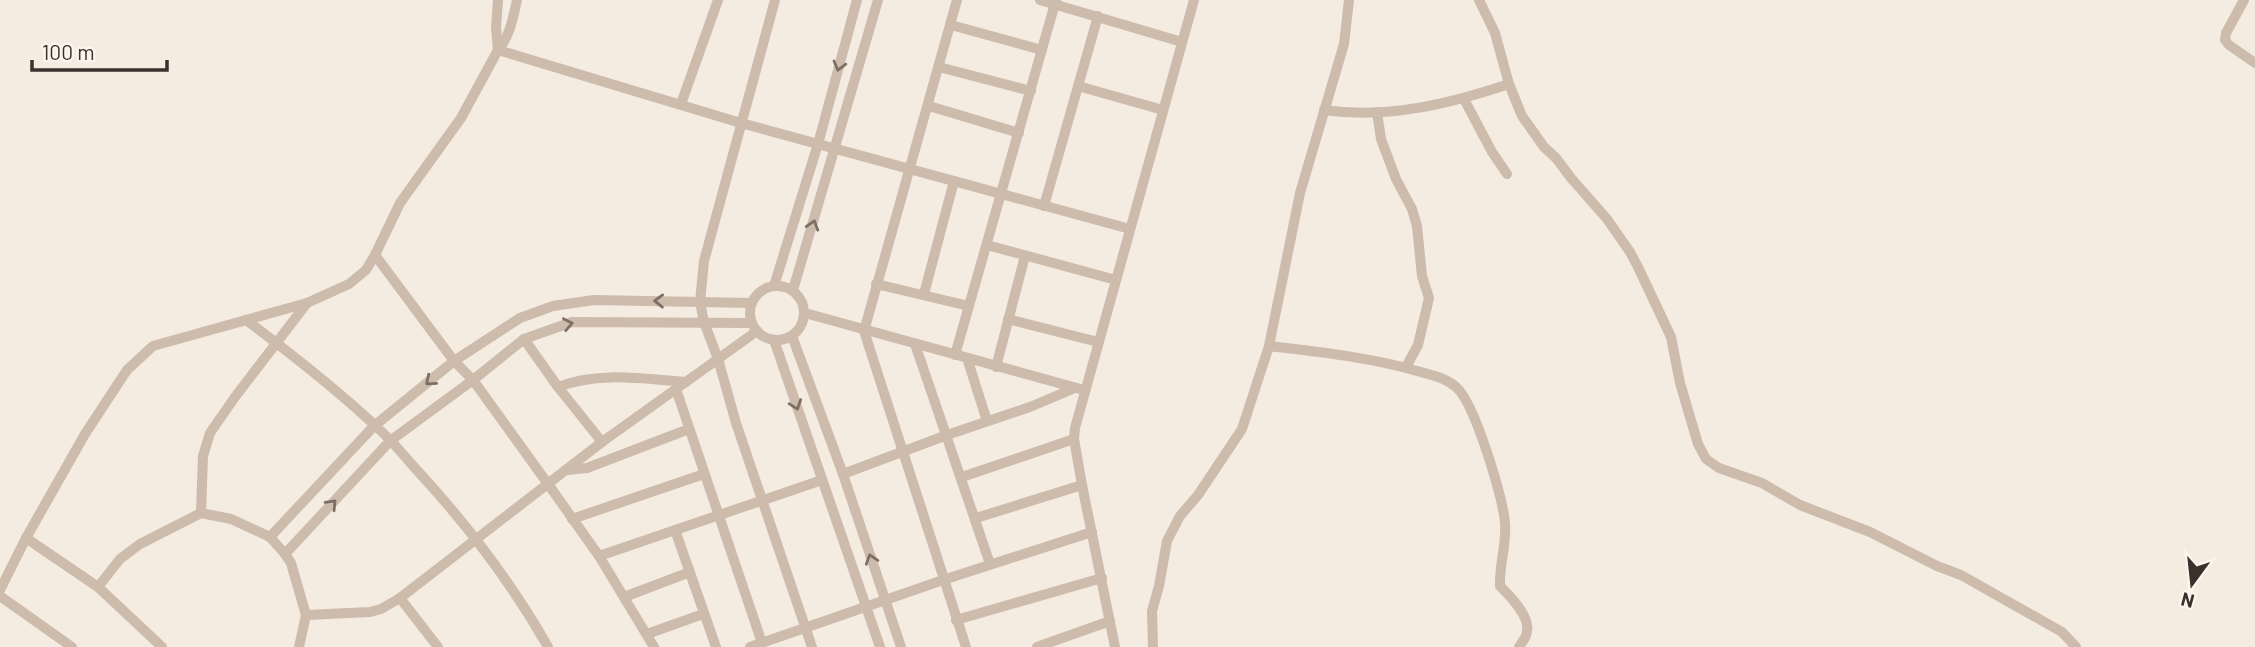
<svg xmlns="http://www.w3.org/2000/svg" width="2255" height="647" font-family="Barlow,sans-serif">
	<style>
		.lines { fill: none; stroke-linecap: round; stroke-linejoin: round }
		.minor { stroke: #cdbbac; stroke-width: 10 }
		.oneway { stroke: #7d6f65 }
	</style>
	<rect width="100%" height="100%" fill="#f4ebe1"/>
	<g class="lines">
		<g class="minor">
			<polyline points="498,0 496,28 498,50 741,123 1130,229"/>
			<polyline points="775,0 704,261 700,302 704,322 718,359 736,423 812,647"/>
			<polyline points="957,0 864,331 966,647"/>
			<polyline points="1040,0 1182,42"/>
			<polyline points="1479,0 1495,33 1509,84 1522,116 1544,147 1556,158 1571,178 1607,219 1630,252 1638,267 1671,337 1680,383 1698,444 1706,459 1719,468 1762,483 1800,505 1870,532 1937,566 1961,575 2062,632 2076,647"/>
			<polyline points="2244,0 2226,33 2225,40 2229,45 2255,63"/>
			<polyline points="951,25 1042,50"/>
			<polyline points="939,67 1031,91"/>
			<polyline points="1078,86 1163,110"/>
			<polyline points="1464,99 1492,152 1507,174"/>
			<polyline points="681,104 718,0"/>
			<polyline points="929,106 1019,133"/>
			<path d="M1324 110C1388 119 1449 104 1509 84"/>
			<polyline points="1377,112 1381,139 1396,179 1412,209 1417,226 1422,276 1429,298 1418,345 1406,367"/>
			<polyline points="1044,206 1098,16"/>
			<polyline points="987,245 1116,280"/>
			<polyline points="375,255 454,361 473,380 548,484 599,556 654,647"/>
			<polyline points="876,284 969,306"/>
			<circle cx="777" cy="313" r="27"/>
			<polyline points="774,286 818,144 857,0"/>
			<polyline points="793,290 878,0"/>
			<polyline points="924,294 954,181"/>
			<polyline points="805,313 1084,390"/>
			<polyline points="1008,319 1098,342"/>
			<path d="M246 320C293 355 340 392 382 432 394 443 404 456 415 468 466 523 511 582 548 647"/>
			<polyline points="792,336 843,474 901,647"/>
			<polyline points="524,339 558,387 602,442"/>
			<polyline points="774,340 880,647"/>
			<polyline points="915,344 990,564"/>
			<path d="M1269 346C1318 352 1369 357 1417 371 1430 375 1445 377 1456 387 1475 403 1502 496 1505 522 1507 544 1499 565 1500 586 1510 596 1530 616 1527 631 1527 637 1522 642 1519 647"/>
			<polyline points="955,355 1056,0"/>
			<polyline points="967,358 987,421"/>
			<polyline points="996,367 1025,256"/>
			<path d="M558 387C598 371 644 379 686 382"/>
			<polyline points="676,389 762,643"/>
			<polyline points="567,470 587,468 689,429"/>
			<polyline points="843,474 947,435 1030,407 1075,388"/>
			<polyline points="962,477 1074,439"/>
			<polyline points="201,513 231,519 270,537 285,554 291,563 306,615 299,647"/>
			<polyline points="976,518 1082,485"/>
			<polyline points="572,519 704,474"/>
			<polyline points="675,530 716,647"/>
			<polyline points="270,537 374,426 454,361 520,318 553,306 594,300 752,303"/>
			<polyline points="26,538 98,587 120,559 140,544 201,513 203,456 210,433 235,397 307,303"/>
			<polyline points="285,554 390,441 473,380 524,339 572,322 752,323"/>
			<polyline points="599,556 822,480"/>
			<polyline points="98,587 162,647"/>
			<path d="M0 590 26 538 85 434 127 370 153 346 307 303 349 284 366 270 375 255 400 203 461 118 498 50C510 36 513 18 517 0"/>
			<polyline points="0,596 72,647"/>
			<polyline points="624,597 690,572"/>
			<polyline points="306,615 370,612 381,609 400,598"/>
			<polyline points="956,620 1102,578"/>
			<polyline points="647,634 703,614"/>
			<polyline points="438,647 400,598 602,442 757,331"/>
			<polyline points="750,647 943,580 1092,532"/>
			<polyline points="1037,647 1110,621"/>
			<polyline points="1115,647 1082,485 1074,439 1075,428 1194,0"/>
			<polyline points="1153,647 1152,611 1159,586 1167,541 1180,516 1198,495 1242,429 1269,346 1300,193 1344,44 1349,0"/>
		</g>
	</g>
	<defs><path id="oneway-chevron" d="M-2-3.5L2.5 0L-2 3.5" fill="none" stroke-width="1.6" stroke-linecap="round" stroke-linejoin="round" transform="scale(1.75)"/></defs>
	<g class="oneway">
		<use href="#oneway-chevron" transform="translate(839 66) rotate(105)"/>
		<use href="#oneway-chevron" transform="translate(813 225) rotate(-73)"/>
		<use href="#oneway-chevron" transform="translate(659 301) rotate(-179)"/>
		<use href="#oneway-chevron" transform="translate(568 324) rotate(-11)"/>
		<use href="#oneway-chevron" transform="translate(430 381) rotate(140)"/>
		<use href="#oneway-chevron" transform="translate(796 405) rotate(71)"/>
		<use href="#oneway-chevron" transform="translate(332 504) rotate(-47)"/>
		<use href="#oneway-chevron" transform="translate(871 559) rotate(-108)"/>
	</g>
	<g transform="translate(2192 584) rotate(195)" stroke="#fbf5ee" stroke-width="5" paint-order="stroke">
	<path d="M0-5L12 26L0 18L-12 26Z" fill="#3b302b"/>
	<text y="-10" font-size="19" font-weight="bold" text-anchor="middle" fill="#3b302b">N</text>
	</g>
	<path d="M32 60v10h135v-10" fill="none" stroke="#3b302b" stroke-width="3.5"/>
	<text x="42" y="60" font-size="21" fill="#3b302b" stroke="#fbf5ee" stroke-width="5" paint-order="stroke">100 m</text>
</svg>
